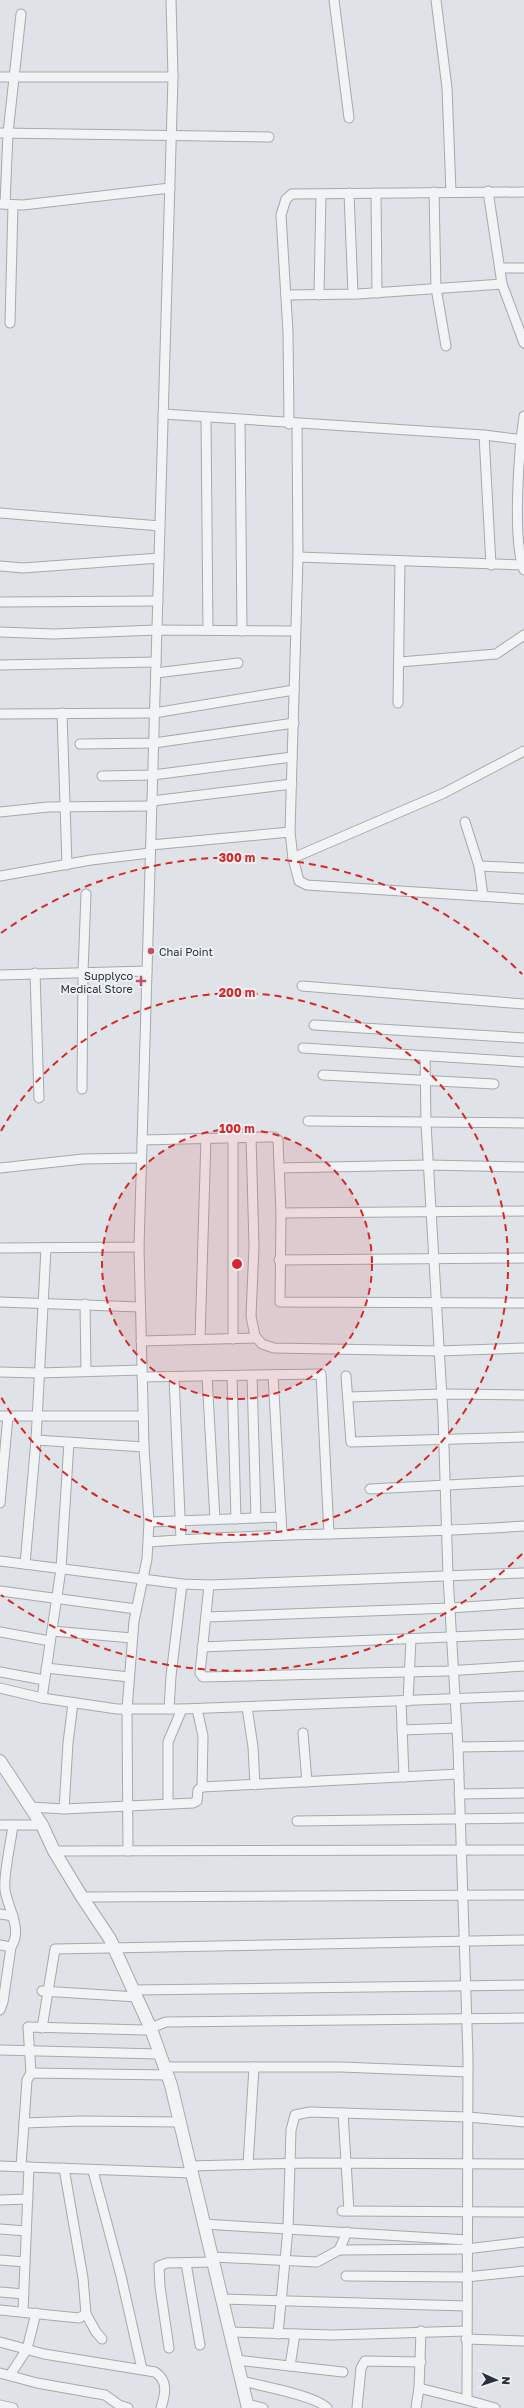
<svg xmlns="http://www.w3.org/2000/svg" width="524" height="2408" font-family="'Golos Text',sans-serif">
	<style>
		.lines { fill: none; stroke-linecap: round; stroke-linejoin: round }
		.minor-casing { stroke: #a5a9b0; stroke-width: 11 }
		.tertiary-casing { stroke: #a5a9b0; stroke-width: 14 }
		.minor { stroke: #f1f3f5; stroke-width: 9 }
		.tertiary { stroke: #f1f3f5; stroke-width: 12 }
		.ring { fill: none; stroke: #d62828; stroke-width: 2; stroke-dasharray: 7 5 }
		.poi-dot { fill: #be5265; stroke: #eef1f4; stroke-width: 1.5 }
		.labels { text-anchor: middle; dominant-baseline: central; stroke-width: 4; stroke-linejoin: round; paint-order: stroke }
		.poi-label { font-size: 11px; fill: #2a313c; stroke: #eef1f4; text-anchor: start }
		.centre { fill: #d62828; stroke: #eef1f4; stroke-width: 2 }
		.ring-label { font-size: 12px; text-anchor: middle; font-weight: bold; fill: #d62828; stroke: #eef1f4; stroke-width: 4; stroke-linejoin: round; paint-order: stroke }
	</style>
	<rect width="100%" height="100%" fill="#dfe2e6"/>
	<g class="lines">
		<defs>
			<g id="minor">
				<polyline points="334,0 349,118"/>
				<polyline points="436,0 447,88 451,192"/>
				<polyline points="0,77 173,77"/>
				<polyline points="0,133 269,137"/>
				<polyline points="488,191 502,284 524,343"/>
				<polyline points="434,192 436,288 446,346"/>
				<polyline points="349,193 353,294"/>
				<polyline points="376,193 377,293"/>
				<polyline points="0,204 23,205 170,188"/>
				<polyline points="5,204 8,133 21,14"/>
				<polyline points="500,268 524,268"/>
				<polyline points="286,295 358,294 502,284"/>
				<polyline points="319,295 321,194"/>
				<polyline points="10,323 13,205"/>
				<polyline points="163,414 484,435 524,440"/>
				<polyline points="206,418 208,630"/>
				<polyline points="240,420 242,631"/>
				<polyline points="289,424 288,332 281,215 286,199 292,194 524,192"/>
				<polyline points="297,424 298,557 290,832 293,858 299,881 307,885 524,899"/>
				<polyline points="484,435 491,565"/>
				<polyline points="0,513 160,526"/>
				<polyline points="298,557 522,565"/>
				<polyline points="0,566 23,568 159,558"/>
				<path d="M524 570C512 539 519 450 524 416"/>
				<polyline points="0,602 158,601"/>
				<polyline points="0,632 54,634 157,630 295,631"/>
				<polyline points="400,662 496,654 524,635"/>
				<polyline points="0,665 156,662"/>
				<polyline points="156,673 238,663"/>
				<polyline points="398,703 400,561"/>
				<polyline points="62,713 67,865"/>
				<polyline points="0,714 154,713 294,690"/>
				<polyline points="80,744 154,743 294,723"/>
				<polyline points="102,776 153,775 292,757"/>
				<polyline points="152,801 292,784"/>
				<polyline points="0,812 48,807 152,806"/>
				<polyline points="465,822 479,866 483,896"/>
				<polyline points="151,845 290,832"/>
				<polyline points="293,858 444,793 524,751"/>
				<polyline points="479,866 524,868"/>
				<polyline points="0,876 91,860 150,853"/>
				<polyline points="35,973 39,1098"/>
				<polyline points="0,975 147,971"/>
				<polyline points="302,986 524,1004"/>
				<polyline points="314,1025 524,1038"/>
				<polyline points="303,1048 524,1062"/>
				<polyline points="425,1056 426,1124 443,1415 448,1576 458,1747 468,2057 467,2400 495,2408"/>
				<polyline points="323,1075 494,1084"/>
				<polyline points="82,1089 83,972 86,894"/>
				<polyline points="308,1121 524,1123"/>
				<polyline points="251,1137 254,1246 251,1316 255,1336 262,1344 274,1348 439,1351 524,1348"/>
				<polyline points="142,1140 268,1137 274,1137 278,1140 281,1213 280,1302 524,1303"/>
				<polyline points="0,1168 83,1159 141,1158"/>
				<polyline points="279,1168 428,1165 524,1167"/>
				<polyline points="281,1213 524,1211"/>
				<polyline points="0,1248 139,1247 173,77 171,0"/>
				<polyline points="279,1260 524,1258"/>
				<polyline points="0,1302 140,1307"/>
				<polyline points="85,1304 86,1371"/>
				<polyline points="200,1339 206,1138"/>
				<polyline points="233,1339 233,1137"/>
				<polyline points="141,1341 257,1338"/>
				<polyline points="0,1372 39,1373 142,1370"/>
				<polyline points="273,1375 282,1535"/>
				<polyline points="207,1376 215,1520"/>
				<polyline points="232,1376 236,1519"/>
				<polyline points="252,1376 256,1518"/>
				<polyline points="346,1376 351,1442 524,1437"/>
				<polyline points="142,1377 321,1374 329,1534"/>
				<polyline points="174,1377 181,1539"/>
				<polyline points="349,1397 442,1394 524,1395"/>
				<polyline points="0,1416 143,1416"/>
				<polyline points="36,1440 144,1447"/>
				<polyline points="370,1489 524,1481"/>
				<polyline points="0,1503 8,1416"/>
				<polyline points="149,1522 281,1517"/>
				<path d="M149 1542C274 1532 399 1535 524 1526"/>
				<polyline points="0,1561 182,1584 209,1585 524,1573"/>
				<polyline points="25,1564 36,1440 46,1248"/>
				<polyline points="209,1585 200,1673 203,1677 446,1671 524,1666"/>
				<polyline points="0,1591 136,1609"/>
				<polyline points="206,1617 450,1608 524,1603"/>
				<polyline points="52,1631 132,1638"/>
				<polyline points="0,1632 50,1641"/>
				<polyline points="202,1647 524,1634"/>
				<polyline points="46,1668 129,1677"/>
				<polyline points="0,1672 44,1680"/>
				<polyline points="0,1688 42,1698 117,1709 182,1709 524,1696"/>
				<polyline points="42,1698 61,1569 69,1442"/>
				<polyline points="401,1701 404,1777"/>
				<polyline points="408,1701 411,1639"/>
				<polyline points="247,1707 253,1747 255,1785"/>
				<polyline points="169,1709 171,1676 182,1584"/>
				<polyline points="197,1709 203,1736 202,1787"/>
				<polyline points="402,1730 457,1728"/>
				<polyline points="303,1733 307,1782"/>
				<polyline points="458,1747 524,1746"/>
				<polyline points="459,1794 524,1793"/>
				<polyline points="168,1804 168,1742 182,1709"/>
				<polyline points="31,1807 64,1809 193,1803 197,1801 198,1790 202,1787 459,1774"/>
				<polyline points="64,1809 68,1743 73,1703"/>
				<polyline points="297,1821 524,1818"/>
				<polyline points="0,1825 42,1825"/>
				<polyline points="54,1851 524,1850"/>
				<polyline points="128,1851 127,1709 134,1621 147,1559 149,1522 144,1447 139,1247"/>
				<polyline points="82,1897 524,1895"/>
				<polyline points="0,1914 13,1916"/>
				<polyline points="0,1945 11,1947"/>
				<polyline points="134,1990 524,1985"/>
				<polyline points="42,1991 137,1997"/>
				<path d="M0 2010 3 2002 11 1947C23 1929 8 1909 5 1890 3 1876 11 1842 13 1825"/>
				<polyline points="42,2028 55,1949 524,1940"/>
				<polyline points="0,2050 159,2054"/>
				<polyline points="165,2067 341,2067 468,2072"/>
				<polyline points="31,2073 28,2027 145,2030 166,2022 524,2018"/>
				<polyline points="343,2113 349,2211"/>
				<polyline points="24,2123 81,2121 180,2122"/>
				<polyline points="248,2165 254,2067"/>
				<polyline points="0,2166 192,2173"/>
				<polyline points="21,2166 27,2080 31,2073 167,2075"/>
				<polyline points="190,2166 307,2163 524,2164"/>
				<polyline points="93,2171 121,2276 142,2369"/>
				<polyline points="0,2200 28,2199"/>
				<polyline points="342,2211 524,2212"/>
				<polyline points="204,2224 467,2240"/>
				<polyline points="0,2229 26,2231"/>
				<polyline points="339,2250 347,2232"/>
				<polyline points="212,2257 317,2262 339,2250 466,2249 524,2242"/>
				<polyline points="0,2260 25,2262"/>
				<polyline points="186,2263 200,2345"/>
				<polyline points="346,2276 466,2277 524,2271"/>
				<polyline points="0,2292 24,2294"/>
				<polyline points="222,2299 466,2306"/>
				<polyline points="0,2310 79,2318 86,2314 83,2278 64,2168"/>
				<polyline points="23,2311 29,2167"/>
				<polyline points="86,2314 96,2332 102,2339"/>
				<polyline points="230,2332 333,2335 466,2331"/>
				<polyline points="278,2334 288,2229 291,2130 295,2115 310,2112 468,2117 524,2122"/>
				<polyline points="466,2339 524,2341"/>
				<path d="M0 2342 44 2354 155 2372C169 2381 165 2395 161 2408"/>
				<polyline points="169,2348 160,2287 159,2266 167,2263 213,2262"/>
				<polyline points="236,2360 343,2372"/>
				<polyline points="290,2366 295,2334"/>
				<polyline points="0,2373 37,2383 105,2395 119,2405 128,2408"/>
				<polyline points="10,2375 27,2349 36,2313"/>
				<path d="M241 2381C259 2385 317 2396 327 2408"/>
				<polyline points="419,2388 421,2331"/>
				<polyline points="247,2404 263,2408"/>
				<polyline points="0,2405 13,2408"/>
				<polyline points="357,2408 361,2368 365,2361 421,2362"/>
				<polyline points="416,2408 419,2388 467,2400"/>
			</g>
			<polyline id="tertiary" points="0,1761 42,1825 54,1851 82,1897 110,1939 151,2029 171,2085 248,2408"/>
		</defs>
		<use href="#minor" class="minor-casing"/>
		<use href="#tertiary" class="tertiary-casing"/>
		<use href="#minor" class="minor"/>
		<use href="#tertiary" class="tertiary"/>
	</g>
	<circle cx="237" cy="1264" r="135" fill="#d62828" fill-opacity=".12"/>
	<g class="ring">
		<circle cx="237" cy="1264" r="135"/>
		<path d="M1 1131A271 271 0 1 1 1 1397"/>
		<path d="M522 1554A406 406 0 0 1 1 1595M1 933A406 406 0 0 1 522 974"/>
	</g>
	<g class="poi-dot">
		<circle cx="151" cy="951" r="4"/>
		<path d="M139 975h4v4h4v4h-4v4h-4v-4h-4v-4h4z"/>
	</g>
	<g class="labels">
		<g class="poi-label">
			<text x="159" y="951">Chai Point</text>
			<text x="133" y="975" text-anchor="end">Supplyco<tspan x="133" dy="13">Medical Store</tspan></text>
		</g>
	</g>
	<circle cx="237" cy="1264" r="6" class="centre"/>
	<g class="ring-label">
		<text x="237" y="862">300 m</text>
		<text x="237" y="997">200 m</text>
		<text x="237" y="1133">100 m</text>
	</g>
	<g transform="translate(496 2380) rotate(93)" stroke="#eef1f4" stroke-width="3" paint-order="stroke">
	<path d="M0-3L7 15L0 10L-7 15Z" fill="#2a313c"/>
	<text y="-6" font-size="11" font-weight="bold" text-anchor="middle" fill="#2a313c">N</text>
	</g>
</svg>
